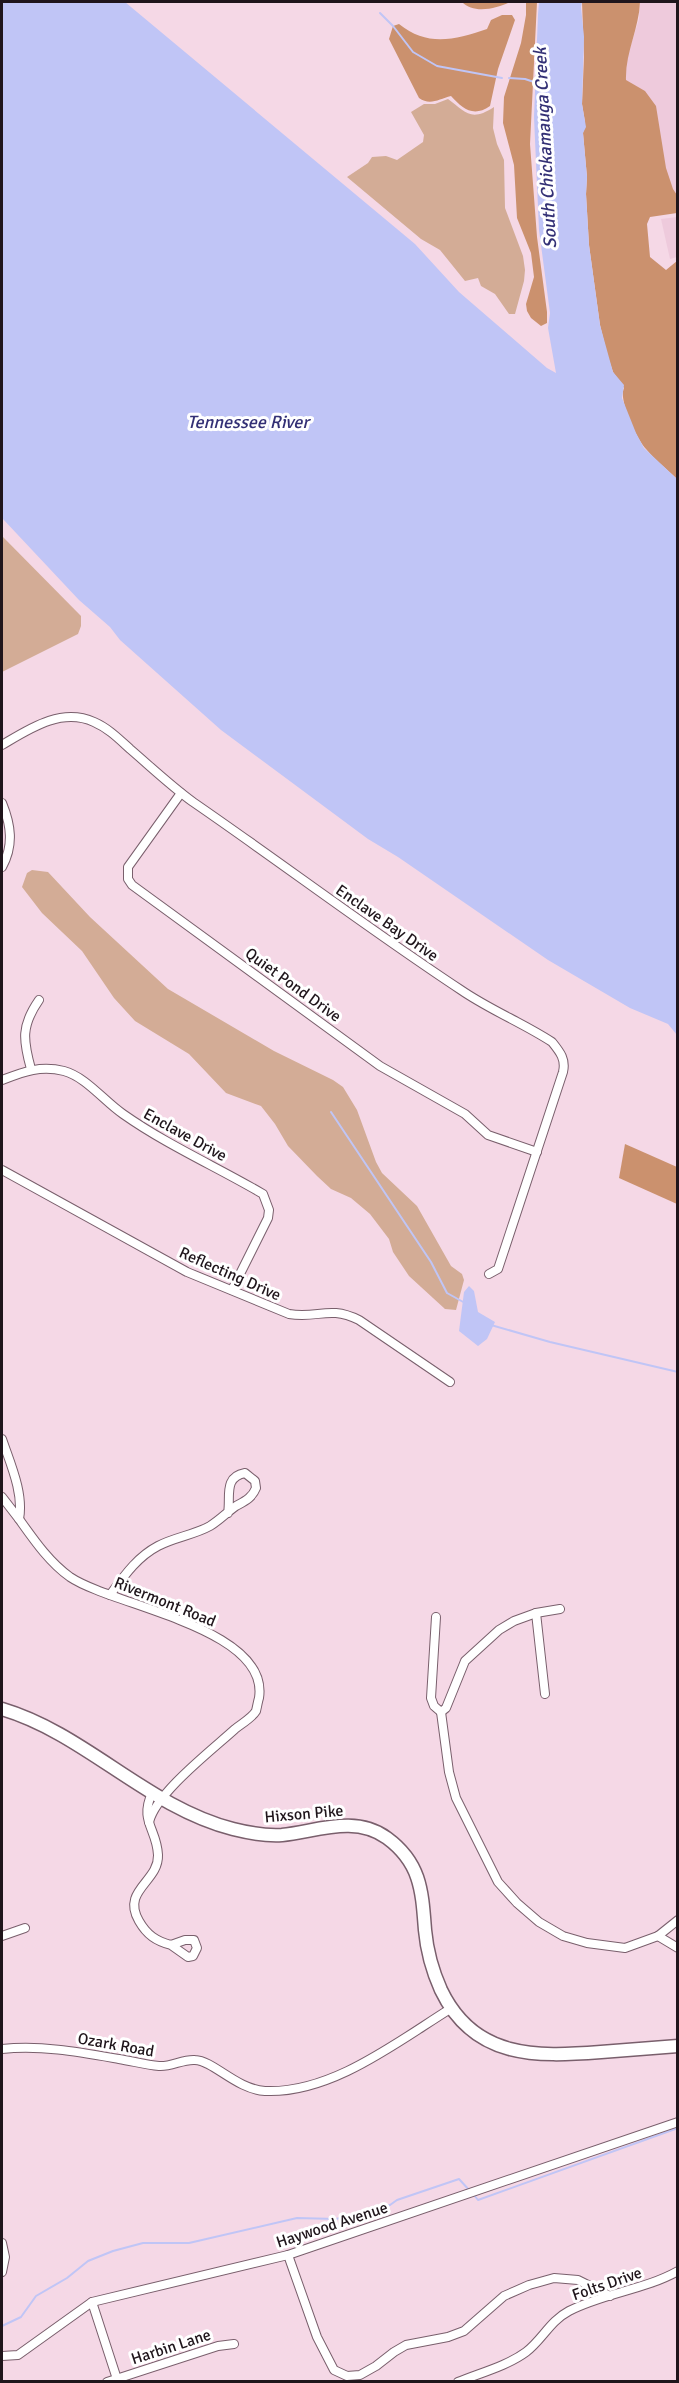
<svg xmlns="http://www.w3.org/2000/svg" width="679" height="2383" font-family="Signika,sans-serif">
	<style>
		.built { fill: #eecadc }
		.green { fill: #d3ac96 }
		.forest { fill: #cb916e }
		.water { fill: #c0c5f6 }
		.lines { fill: none; stroke-linecap: round; stroke-linejoin: round }
		.stream { stroke: #c0c5f6; stroke-width: 2 }
		.street-casing { stroke: #795f6c; stroke-width: 10 }
		.primary-casing { stroke: #795f6c; stroke-width: 15 }
		.street { stroke: #fff; stroke-width: 8 }
		.primary { stroke: #fff; stroke-width: 12 }
		.labels { text-anchor: middle; dominant-baseline: central; stroke-width: 6; stroke-linejoin: round; paint-order: stroke }
		.street-label { font-size: 16px; fill: #1f151b; stroke: #fff }
		.water-label { font-size: 18px; font-style: italic; fill: #333075; stroke: #fff }
	</style>
	<rect width="100%" height="100%" fill="#f5d8e6"/>
	<g class="built">
		<polygon points="640,2 677,2 677,195 673,189 626,81 625,64 639,19"/>
		<polygon points="677,217 677,257 670,259 661,219"/>
	</g>
	<g class="green">
		<path d="M448 99C465 111 470 123 494 107L493 128 497 144 504 160 505 208 523 256 525 270 524 281 515 314H509L495 294 481 286 478 278 465 281 440 250 421 239 347 177 368 163 372 157 386 156 397 160 423 142 424 135 411 112 424 104H435Z"/>
		<polygon points="2,536 81,616 81,626 78,634 2,672"/>
		<polygon points="32,870 48,872 90,917 168,989 274,1051 333,1080 343,1087 357,1110 376,1162 382,1173 417,1206 451,1266 462,1274 464,1280 456,1310 445,1309 409,1276 393,1252 389,1239 370,1214 351,1198 331,1189 317,1176 288,1146 275,1124 261,1106 226,1093 189,1054 135,1021 114,998 82,951 42,913 22,887 27,873"/>
	</g>
	<g class="forest">
		<path d="M462 2H510C496 9 473 14 462 2Z"/>
		<polygon points="526,2 537,2 530,144 537,237 547,312 547,323 541,326 531,318 527,311 526,304 534,277 531,253 517,218 514,165 503,123 504,97 521,43 526,15"/>
		<path d="M582 2H640C639 29 625 53 626 80L645 91 656 106 666 168 673 189 677 195V213L650 217 647 224 650 257 666 270 677 261V479C667 469 655 460 646 449 637 440 618 400 624 388L613 372 607 354 600 325 589 245 586 194 587 177 583 133 585 122 582 104 584 57Z"/>
		<path d="M502 15H512L515 20 498 69 490 106C473 118 462 108 451 96 439 99 430 106 419 98L389 39 393 26 399 24C427 47 455 40 487 29L491 20Z"/>
		<polygon points="625,1144 677,1167 677,1204 619,1178"/>
	</g>
	<g class="water">
		<polygon points="2,2 125,2 415,244 459,292 547,368 556,373 548,328 550,313 539,230 534,117 538,14 539,2 582,2 581,7 584,37 582,104 586,127 583,133 587,177 586,194 589,245 600,325 613,372 624,385 622,398 636,433 644,448 677,479 677,1035 668,1024 630,1008 548,960 398,857 368,839 221,730 120,640 110,627 79,600 2,518"/>
		<polygon points="469,1286 474,1291 478,1312 495,1322 487,1339 478,1346 459,1331 464,1292"/>
	</g>
	<g class="lines">
		<g class="stream">
			<polyline points="380,13 393,26 413,52 437,66 502,78"/>
			<polyline points="509,78 525,79 537,83"/>
			<polyline points="331,1112 431,1262 447,1293 465,1303"/>
			<polyline points="491,1325 550,1342 678,1372"/>
			<polyline points="474,2195 478,2200 678,2128"/>
			<polyline points="2,2326 21,2317 36,2296 67,2278 88,2261 113,2251 143,2243 189,2243 297,2218 336,2219 390,2205 397,2200 459,2179 470,2191"/>
		</g>
		<defs>
			<g id="street">
				<path d="M2 745C29 729 61 707 94 722 108 728 119 739 130 749 151 767 171 786 193 802 283 864 370 930 461 990 490 1010 523 1023 552 1042 560 1052 566 1059 563 1072L498 1269 489 1274"/>
				<polyline points="181,793 128,867 128,879 132,885 380,1066 465,1114 488,1135 537,1152"/>
				<path d="M2 803C11 825 14 845 2 867"/>
				<path d="M31 1069C23 1040 21 1026 39 1000"/>
				<path d="M2 1080C23 1072 40 1065 64 1071 86 1077 104 1101 123 1114 167 1145 217 1167 263 1194L269 1210 268 1218 232 1290"/>
				<path d="M2 1170 187 1272 289 1314C319 1319 328 1305 359 1320L450 1382"/>
				<path d="M2 1439C10 1463 24 1493 19 1519L2 1497"/>
				<path d="M19 1519C34 1540 49 1562 70 1577 113 1606 270 1628 259 1698 258 1701 257 1707 256 1711 252 1718 241 1724 235 1729 212 1750 156 1793 149 1822"/>
				<path d="M110 1595C124 1576 137 1557 158 1546 175 1537 194 1535 210 1526 220 1520 227 1512 236 1506 245 1501 252 1498 256 1488L255 1481 245 1473C223 1477 231 1497 228 1513"/>
				<polyline points="536,1613 545,1694"/>
				<polyline points="436,1617 431,1698 434,1706 441,1712"/>
				<polyline points="441,1712 449,1772 456,1798 498,1882 517,1903 539,1922 563,1936 587,1943 625,1948 658,1936 678,1948"/>
				<polyline points="441,1712 446,1708 465,1661 499,1630 514,1621 536,1613 560,1609"/>
				<path d="M152 1793C139 1821 157 1829 158 1855 159 1882 121 1890 139 1921 147 1935 156 1941 171 1945L185 1940H194L197 1948 193 1956 188 1957 171 1945"/>
				<polyline points="2,1936 25,1928"/>
				<polyline points="658,1936 678,1920"/>
				<path d="M2 2049C42 2045 79 2052 119 2059 132 2061 146 2065 159 2066 171 2067 183 2059 195 2060 214 2061 236 2089 265 2091 331 2094 397 2042 450 2009"/>
				<polyline points="2,2243 5,2257 2,2272"/>
				<polyline points="288,2255 317,2337 334,2370 347,2376 360,2375 376,2366 394,2352 406,2345 448,2337 464,2331 504,2296 529,2285 554,2278 578,2280 610,2296"/>
				<polyline points="92,2302 117,2379"/>
				<polyline points="2,2356 18,2355 92,2302 288,2255 678,2122"/>
				<polyline points="107,2382 218,2346 234,2344"/>
				<path d="M458 2382C480 2373 507 2366 526 2352 542 2340 550 2321 569 2311 604 2293 644 2290 678 2271"/>
			</g>
			<path id="primary" d="M2 1709C86 1734 147 1807 233 1829 249 1833 266 1836 282 1835 318 1831 355 1815 387 1838 421 1863 422 1891 425 1930 427 1952 432 1970 441 1990 474 2059 536 2057 601 2052 626 2050 652 2048 678 2046"/>
		</defs>
		<use href="#street" class="street-casing"/>
		<use href="#primary" class="primary-casing"/>
		<use href="#street" class="street"/>
		<use href="#primary" class="primary"/>
	</g>
	<g class="labels">
		<g class="street-label">
			<text transform="translate(387 923) rotate(35)">Enclave Bay Drive</text>
			<text transform="translate(293 985) rotate(36)">Quiet Pond Drive</text>
			<text transform="translate(185 1135) rotate(29)">Enclave Drive</text>
			<text transform="translate(230 1274) rotate(24)">Reflecting Drive</text>
			<text transform="translate(165 1602) rotate(22)">Rivermont Road</text>
			<text transform="translate(304 1814) rotate(-5)">Hixson Pike</text>
			<text transform="translate(116 2045) rotate(10)">Ozark Road</text>
			<text transform="translate(332 2225) rotate(-18)">Haywood Avenue</text>
			<text transform="translate(607 2284) rotate(-19)">Folts Drive</text>
			<text transform="translate(171 2347) rotate(-18)">Harbin Lane</text>
		</g>
		<g class="water-label">
			<text transform="translate(545 148) rotate(-93)">South Chickamauga Creek</text>
			<text x="248" y="422">Tennessee River</text>
		</g>
	</g>
	<rect width="679" height="2383" fill="none" stroke="#1f151b" stroke-width="6"/>
</svg>
